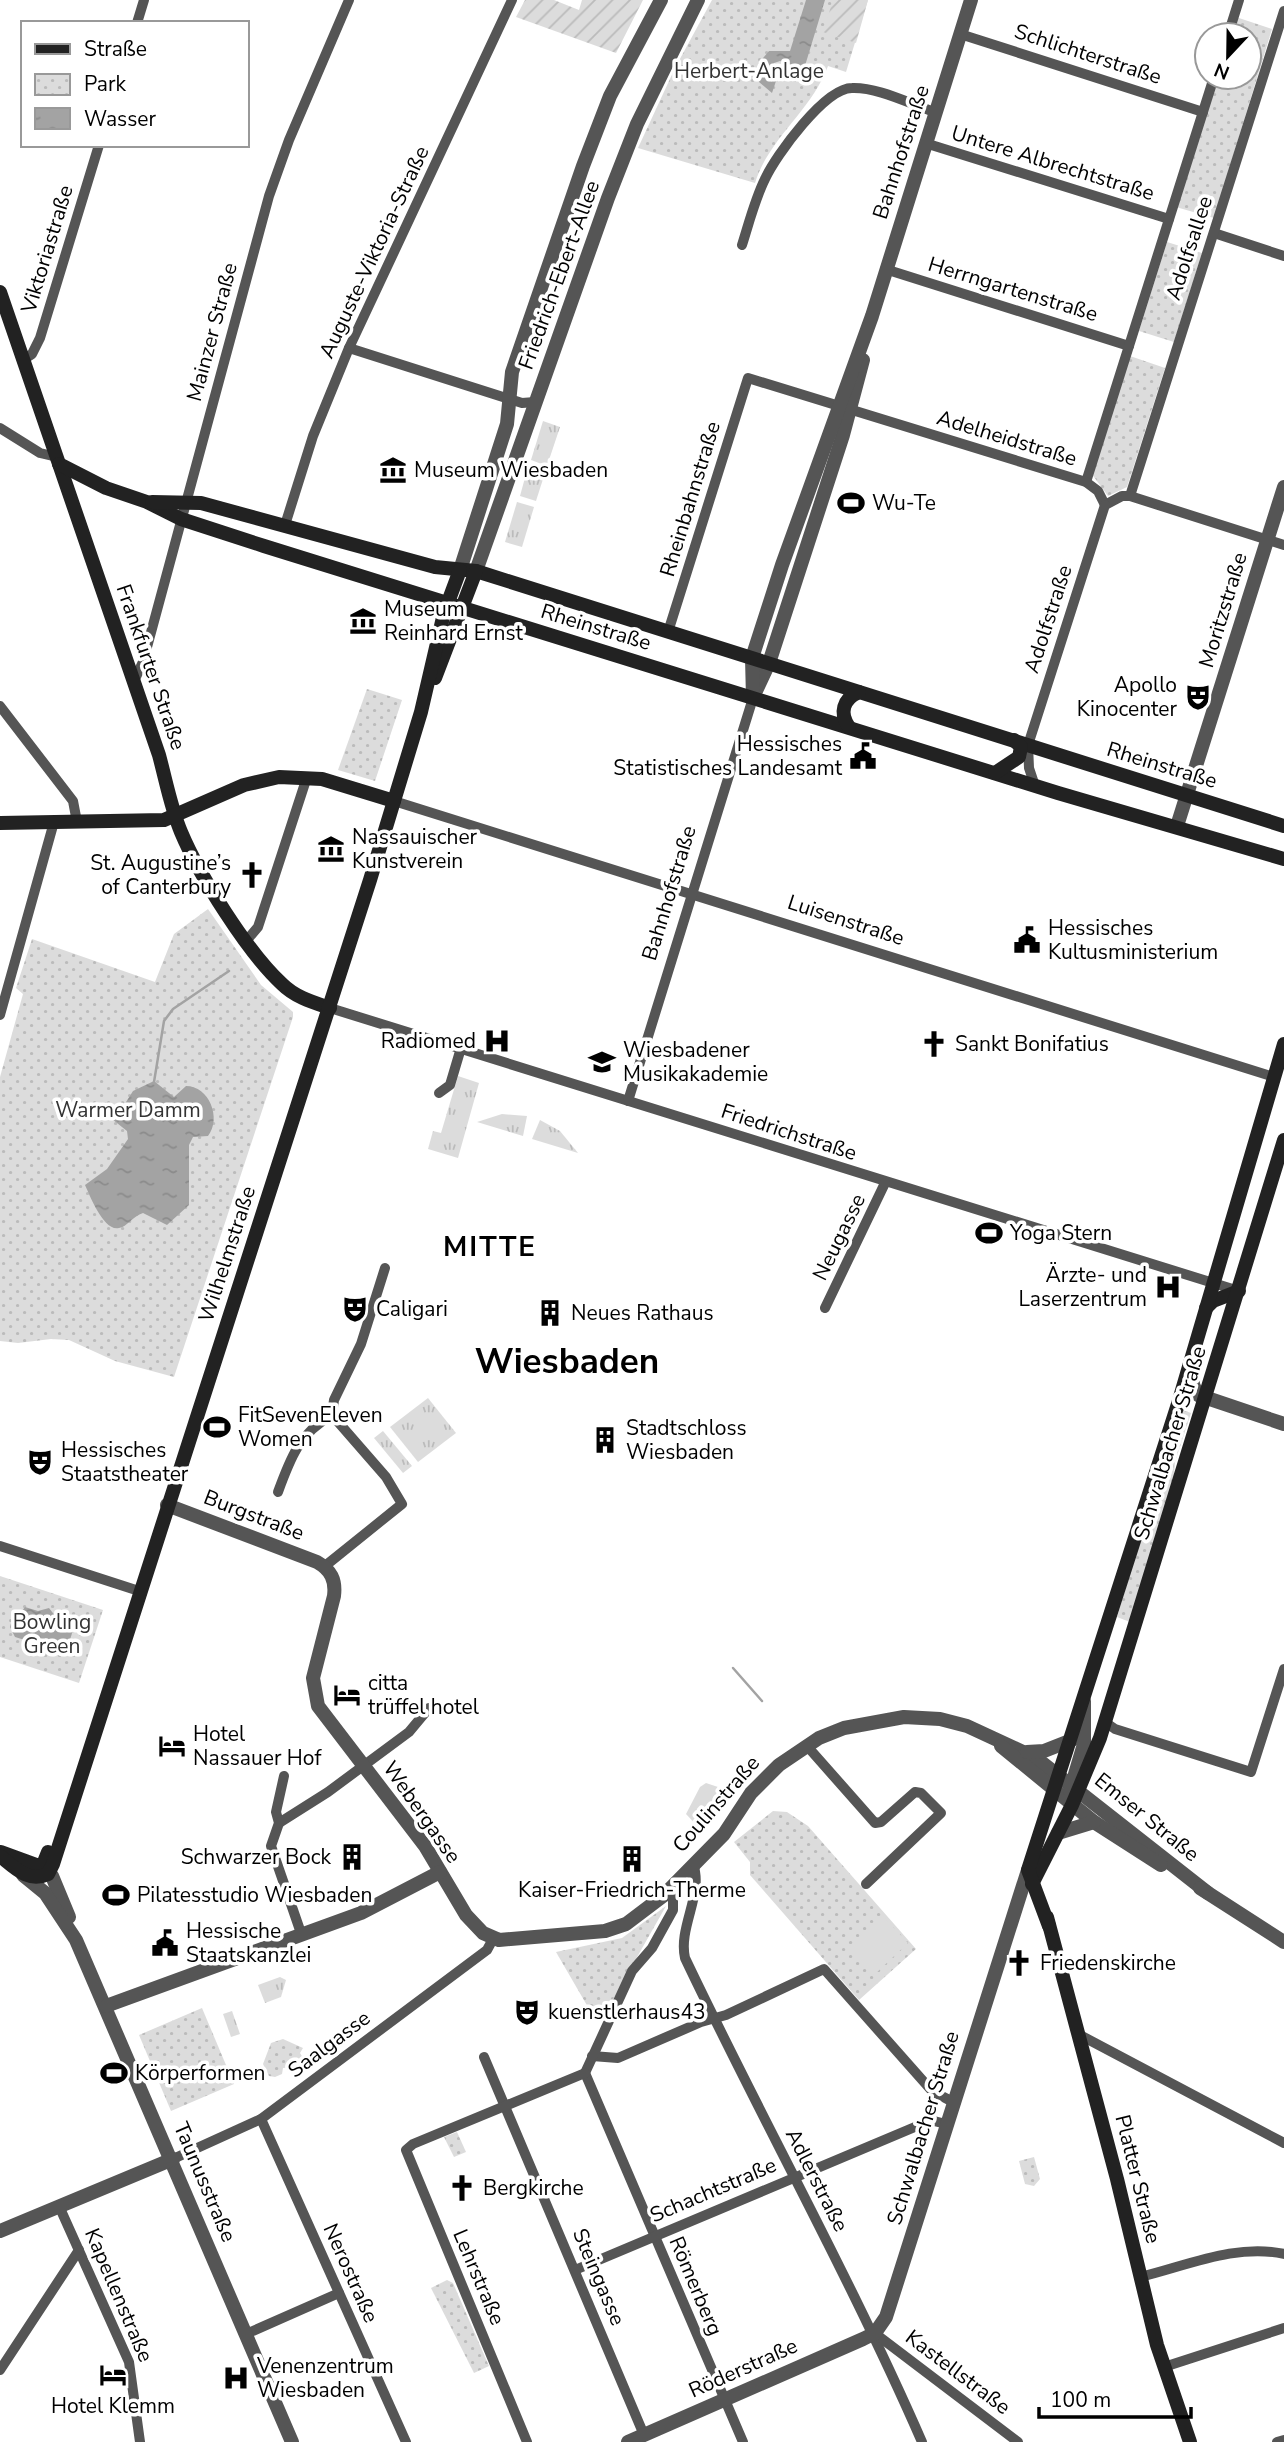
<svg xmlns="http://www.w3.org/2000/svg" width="1284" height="2442" font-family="'Nunito Sans',sans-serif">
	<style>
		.grass { fill: url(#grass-tufts) }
		.park { fill: url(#park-dots) }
		.garden { fill: url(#garden-furrows) }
		.pitch { fill: #dcdcdc }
		.water { fill: url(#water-ripples) }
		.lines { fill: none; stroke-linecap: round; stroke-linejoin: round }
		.stream { stroke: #a3a3a3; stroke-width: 2.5 }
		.minor { stroke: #555; stroke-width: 10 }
		.tertiary { stroke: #555; stroke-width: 14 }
		.secondary { stroke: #222; stroke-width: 14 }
		.labels { text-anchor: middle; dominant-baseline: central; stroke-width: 7; stroke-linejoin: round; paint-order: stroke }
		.street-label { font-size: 21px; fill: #000; stroke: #fff }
		.park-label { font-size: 21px; fill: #333; stroke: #fff }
		.poi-label { font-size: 21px; fill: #000; stroke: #fff; text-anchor: start }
		.district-label { font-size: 28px; font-weight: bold; letter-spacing: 2px; fill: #000; stroke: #fff }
		.town-label { font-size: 35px; font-weight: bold; fill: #000; stroke: #fff }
	</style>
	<defs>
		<pattern id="grass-tufts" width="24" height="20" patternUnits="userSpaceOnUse" patternTransform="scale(1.75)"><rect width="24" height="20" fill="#dcdcdc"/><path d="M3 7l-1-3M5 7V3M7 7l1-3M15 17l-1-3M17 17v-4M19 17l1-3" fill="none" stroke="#bbb"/></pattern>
		<pattern id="park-dots" width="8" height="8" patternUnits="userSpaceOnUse" patternTransform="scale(1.75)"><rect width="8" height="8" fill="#dcdcdc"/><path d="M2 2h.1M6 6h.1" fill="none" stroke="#bbb" stroke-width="1.8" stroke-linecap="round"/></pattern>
		<pattern id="garden-furrows" width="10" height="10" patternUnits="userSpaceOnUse" patternTransform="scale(1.75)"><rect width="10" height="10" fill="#dcdcdc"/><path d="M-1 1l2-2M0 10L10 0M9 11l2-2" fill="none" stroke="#bbb"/></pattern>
		<pattern id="water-ripples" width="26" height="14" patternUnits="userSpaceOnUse" patternTransform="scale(1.75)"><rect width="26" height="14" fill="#a3a3a3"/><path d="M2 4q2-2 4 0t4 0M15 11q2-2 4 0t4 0" fill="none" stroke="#8b8b8b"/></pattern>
	</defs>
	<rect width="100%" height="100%" fill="#fff"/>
	<g class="grass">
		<polygon points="543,421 560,427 547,466 531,460"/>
		<polygon points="526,474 543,479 536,501 520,496"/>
		<polygon points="517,502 534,507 522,547 505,542"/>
		<polygon points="458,1076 479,1083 458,1158 428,1149 433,1131 441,1133"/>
		<polygon points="502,1114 527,1116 523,1136 477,1122"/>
		<polygon points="540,1120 560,1131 578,1153 532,1139"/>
		<polygon points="428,1398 456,1433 418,1462 390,1427"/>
		<polygon points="383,1431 412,1466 403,1473 374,1438"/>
		<polygon points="706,1783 718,1787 721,1798 707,1819 706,1828 701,1830 686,1814 700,1787"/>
		<polygon points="280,1977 286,1980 281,1997 265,2003 258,1985"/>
		<polygon points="232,2011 240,2034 231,2037 223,2014"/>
	</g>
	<g class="park">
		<path d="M712 0H868L846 72 828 66C812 110 769 138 755 183L638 148 675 68Z"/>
		<polygon points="1236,17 1272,29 1214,218 1176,207 1217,77 1249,77 1249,35 1230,35"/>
		<polygon points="1167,242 1202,253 1174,342 1139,331"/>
		<polygon points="1130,356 1165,368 1127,487 1108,496 1091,473"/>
		<polygon points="367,689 402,700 375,781 338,770"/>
		<polygon points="208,909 261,985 293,1012 293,1017 174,1377 115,1361 69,1340 51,1339 18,1343 0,1341 0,1077 23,994 16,988 32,939 155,982 174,934"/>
		<polygon points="1180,1409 1191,1413 1175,1462 1173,1488 1130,1622 1117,1617"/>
		<polygon points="0,1576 103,1610 79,1683 0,1657"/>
		<polygon points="773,1811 787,1812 808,1826 916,1949 859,2000 750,1875 750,1862 734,1842"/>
		<polygon points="666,1906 602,2019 592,2014 556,1952 622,1938"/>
		<polygon points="202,2008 234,2084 171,2111 139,2035"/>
		<path d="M283 2039 303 2048 300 2053 303 2058C291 2068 299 2066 283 2068L282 2074 275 2077 269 2076 263 2064 271 2043Z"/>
		<polygon points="457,2132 466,2152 454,2157 444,2137"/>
		<polygon points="1034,2157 1040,2179 1034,2186 1025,2184 1019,2161"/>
		<polygon points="447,2280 453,2283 489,2366 474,2373 431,2288"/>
	</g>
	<g class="garden">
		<polygon points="525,0 554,0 579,10 582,0 643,0 616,53 516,17"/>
		<polygon points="833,0 868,0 856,43 823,32"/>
	</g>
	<polygon class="pitch" points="885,1918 908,1943 874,1975 850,1950"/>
	<g class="water">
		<polygon points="806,0 825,0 804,69 780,61 774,63 769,71 776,81 772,93 759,82 758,64 769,51 790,51"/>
		<path d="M154 1081 174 1097 186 1086C209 1086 222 1118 208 1136L193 1137 189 1145V1205L167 1225 143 1213C133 1216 127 1227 119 1228 104 1232 90 1196 85 1185L107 1169 128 1139 127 1131 112 1119 111 1110H121L133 1091Z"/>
		<polygon points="25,1607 38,1611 49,1608 56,1617 69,1621 73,1630 68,1646 59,1651 46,1647 35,1650 28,1641 15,1637 10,1627 15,1611 22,1611"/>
	</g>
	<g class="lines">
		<g class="stream">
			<polyline points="154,1082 164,1021 173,1009 229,971"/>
			<polyline points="733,1668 762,1701"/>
		</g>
		<g class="minor">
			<polyline points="137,23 144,0"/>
			<polyline points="960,34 1203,112"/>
			<polyline points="1228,35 1239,0"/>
			<polyline points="925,143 1169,219"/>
			<polyline points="1214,233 1284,256"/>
			<path d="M742 245C749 223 755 199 765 179 776 155 825 88 852 88 878 87 910 104 935 112"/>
			<polyline points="885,269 1129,346"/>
			<polyline points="349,348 522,403 535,402"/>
			<polyline points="23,360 32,354 40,338 99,145"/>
			<polyline points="0,428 40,453 57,457"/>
			<polyline points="1086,482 1214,77"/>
			<polyline points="1130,496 1284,11"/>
			<polyline points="1105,505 1122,496 1130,496 1284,545"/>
			<polyline points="285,525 313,436 349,348 512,0"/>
			<polyline points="668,632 748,378 1086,482 1098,491 1105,505"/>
			<polyline points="134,681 143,662 269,196 289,140 349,0"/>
			<polyline points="0,706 73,801 77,822"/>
			<polyline points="1035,786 1029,768 1028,745 1105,505"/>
			<polyline points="394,801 1274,1077"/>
			<polyline points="247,940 258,927 307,777"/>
			<polyline points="330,1008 1239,1291"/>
			<polyline points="0,1015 54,822"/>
			<polyline points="439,1093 450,1085 461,1048"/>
			<polyline points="628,1101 753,698"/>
			<polyline points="825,1308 885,1183"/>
			<polyline points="332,1415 334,1400 361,1344 385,1268"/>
			<path d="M278 1492C290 1459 300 1432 332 1415"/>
			<polyline points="0,1546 139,1591"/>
			<polyline points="325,1566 402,1504 386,1477 332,1415"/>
			<polyline points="1105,1722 1115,1729 1251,1772 1284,1669"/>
			<polyline points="807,1746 875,1823 881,1822 915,1792 921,1793 941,1813 866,1884"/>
			<polyline points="284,1776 276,1812 279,1823 271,1846 302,1936"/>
			<polyline points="279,1823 328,1792 409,1732 429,1708"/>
			<path d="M693 1864C704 1894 678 1927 685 1958 762 2120 850 2277 922 2442"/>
			<polyline points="1078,2034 1284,2143"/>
			<polyline points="592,2056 618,2058 701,2022 726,2015 824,1969 932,2091 953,2102"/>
			<polyline points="484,2057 644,2435"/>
			<polyline points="585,2073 743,2442"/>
			<polyline points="585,2073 632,1971 652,1948 673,1910 673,1896 668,1890"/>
			<polyline points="261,2119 406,2442"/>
			<polyline points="173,2159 261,2119 487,1950 493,1939"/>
			<polyline points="59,2206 129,2362 140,2442"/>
			<polyline points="575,2270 922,2124 934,2121 946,2124"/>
			<path d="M1140 2277C1186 2266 1237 2243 1284 2254"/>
			<polyline points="246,2334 339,2293"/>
			<polyline points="877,2335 1018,2442"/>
			<polyline points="1164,2367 1284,2328"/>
			<polyline points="0,2370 79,2250"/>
			<polyline points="527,2442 406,2150 413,2144 585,2073"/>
			<polyline points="1277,2442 1284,2440"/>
		</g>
		<g class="tertiary">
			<polyline points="460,570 507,424 512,372 583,166 610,96 661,0"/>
			<polyline points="476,571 608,198 637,124 698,0"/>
			<polyline points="755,693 769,663 843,435 863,360"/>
			<polyline points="753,698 752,658 782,565 872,316 971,0"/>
			<polyline points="1177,826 1284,487"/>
			<polyline points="1192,1360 1193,1385 1198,1395 1284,1424"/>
			<path d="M167 1505 317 1562C331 1570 336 1580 334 1596L313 1678 318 1706 425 1846 466 1915 483 1933 499 1940 605 1931 626 1924 663 1896 724 1834 751 1793 779 1765 819 1738 844 1728 904 1717 940 1719 967 1726 1036 1758 1208 1893"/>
			<polyline points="1001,1746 1094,1822 1161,1865"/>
			<polyline points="1027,1752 1044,1751 1072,1740"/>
			<polyline points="1070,1791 1084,1744 1084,1701"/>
			<polyline points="1058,1833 1094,1822"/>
			<polyline points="42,1867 52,1876 69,1917"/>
			<polyline points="23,1875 45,1893 76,1940 292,2442"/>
			<polyline points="1200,1888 1284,1942"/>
			<polyline points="106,2006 361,1913 440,1872"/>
			<polyline points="0,2231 173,2159"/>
			<polyline points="628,2442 863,2339 875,2333 886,2317 1028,1870"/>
		</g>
		<g class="secondary">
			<path d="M0 292 159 755C166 781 171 808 181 832 199 875 248 953 282 984 295 997 312 1002 330 1008"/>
			<polyline points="59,464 106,488 147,502 181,519 264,546 1058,793 1284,859"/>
			<polyline points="152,502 201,503 435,567 476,571 1284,826"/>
			<polyline points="435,678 476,571"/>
			<path d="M849 727C839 713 843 699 859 692"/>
			<polyline points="995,773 1019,757 1021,747 1014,740"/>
			<polyline points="0,823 164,820 244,785 279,777 322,779 394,801"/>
			<polyline points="1206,1308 1213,1301 1239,1291"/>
			<polyline points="1,1852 42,1867 48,1852"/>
			<path d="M0 1856C15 1868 28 1883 48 1874L53 1864 370 880 421 712 444 613 460 570"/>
			<polyline points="1032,1884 1072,1805 1100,1738 1284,1140"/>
			<polyline points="1047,1917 1117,2179 1157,2345 1190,2442"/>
			<polyline points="1049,1926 1028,1870 1178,1404 1284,1044"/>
		</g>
	</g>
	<defs>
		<symbol id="museum-bare" viewBox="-9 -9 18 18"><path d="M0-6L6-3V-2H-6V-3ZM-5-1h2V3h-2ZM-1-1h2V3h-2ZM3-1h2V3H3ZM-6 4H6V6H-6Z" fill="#000" stroke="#fff" stroke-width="2.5" paint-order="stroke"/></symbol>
		<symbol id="stadium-bare" viewBox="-9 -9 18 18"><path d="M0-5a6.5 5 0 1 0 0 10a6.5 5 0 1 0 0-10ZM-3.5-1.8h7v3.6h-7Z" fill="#000" stroke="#fff" stroke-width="2.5" paint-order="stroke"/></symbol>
		<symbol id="theatre-bare" viewBox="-9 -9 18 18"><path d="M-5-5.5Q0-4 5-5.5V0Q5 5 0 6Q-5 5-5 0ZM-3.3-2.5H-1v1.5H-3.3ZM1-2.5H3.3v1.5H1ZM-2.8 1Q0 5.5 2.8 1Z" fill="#000" stroke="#fff" stroke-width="2.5" paint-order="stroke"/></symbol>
		<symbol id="civic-bare" viewBox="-9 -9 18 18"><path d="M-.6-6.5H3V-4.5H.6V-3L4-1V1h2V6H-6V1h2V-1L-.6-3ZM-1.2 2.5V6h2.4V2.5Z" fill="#000" stroke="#fff" stroke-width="2.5" paint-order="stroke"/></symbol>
		<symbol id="church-bare" viewBox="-9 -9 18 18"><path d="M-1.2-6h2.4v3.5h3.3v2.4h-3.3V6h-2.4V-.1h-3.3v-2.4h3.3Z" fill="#000" stroke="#fff" stroke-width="2.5" paint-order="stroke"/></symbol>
		<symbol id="hospital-bare" viewBox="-9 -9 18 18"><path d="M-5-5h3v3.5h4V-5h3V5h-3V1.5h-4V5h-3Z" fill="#000" stroke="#fff" stroke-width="2.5" paint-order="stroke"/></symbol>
		<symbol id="university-bare" viewBox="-9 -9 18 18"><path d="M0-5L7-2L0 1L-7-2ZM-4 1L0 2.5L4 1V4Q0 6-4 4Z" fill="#000" stroke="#fff" stroke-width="2.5" paint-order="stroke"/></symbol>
		<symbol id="building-bare" viewBox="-9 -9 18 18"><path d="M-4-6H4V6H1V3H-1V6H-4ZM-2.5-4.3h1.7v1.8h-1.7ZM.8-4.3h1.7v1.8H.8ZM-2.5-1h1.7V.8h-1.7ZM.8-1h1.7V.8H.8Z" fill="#000" stroke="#fff" stroke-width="2.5" paint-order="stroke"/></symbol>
		<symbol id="hotel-bare" viewBox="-9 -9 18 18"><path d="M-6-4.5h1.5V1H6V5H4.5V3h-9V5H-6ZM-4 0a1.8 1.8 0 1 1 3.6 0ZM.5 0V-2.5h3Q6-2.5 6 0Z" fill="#000" stroke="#fff" stroke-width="2.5" paint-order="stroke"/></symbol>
	</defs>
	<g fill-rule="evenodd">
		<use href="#museum-bare" x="374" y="451" width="38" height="38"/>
		<use href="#stadium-bare" x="832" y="484" width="38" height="38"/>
		<use href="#museum-bare" x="344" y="602" width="38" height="38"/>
		<use href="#theatre-bare" x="1179" y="678" width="38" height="38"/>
		<use href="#civic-bare" x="844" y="737" width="38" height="38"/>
		<use href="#museum-bare" x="312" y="830" width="38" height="38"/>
		<use href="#church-bare" x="233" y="856" width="38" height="38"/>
		<use href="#civic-bare" x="1008" y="921" width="38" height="38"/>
		<use href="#hospital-bare" x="478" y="1022" width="38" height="38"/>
		<use href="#church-bare" x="915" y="1025" width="38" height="38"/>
		<use href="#university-bare" x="583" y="1043" width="38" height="38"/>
		<use href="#stadium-bare" x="970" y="1214" width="38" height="38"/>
		<use href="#hospital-bare" x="1149" y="1268" width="38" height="38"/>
		<use href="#theatre-bare" x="336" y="1290" width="38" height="38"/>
		<use href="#building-bare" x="531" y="1294" width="38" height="38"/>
		<use href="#stadium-bare" x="198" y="1408" width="38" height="38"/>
		<use href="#building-bare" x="586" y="1421" width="38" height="38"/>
		<use href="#theatre-bare" x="21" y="1443" width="38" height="38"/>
		<use href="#hotel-bare" x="328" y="1676" width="38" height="38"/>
		<use href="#hotel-bare" x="153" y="1727" width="38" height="38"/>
		<use href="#building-bare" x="333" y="1838" width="38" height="38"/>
		<use href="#building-bare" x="613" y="1840" width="38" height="38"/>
		<use href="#stadium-bare" x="97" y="1876" width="38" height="38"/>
		<use href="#civic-bare" x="146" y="1924" width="38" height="38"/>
		<use href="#church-bare" x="1000" y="1944" width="38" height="38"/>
		<use href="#theatre-bare" x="508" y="1993" width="38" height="38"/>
		<use href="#stadium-bare" x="95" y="2054" width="38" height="38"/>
		<use href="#church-bare" x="443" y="2169" width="38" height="38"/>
		<use href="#hotel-bare" x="94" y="2356" width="38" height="38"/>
		<use href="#hospital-bare" x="217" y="2359" width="38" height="38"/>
	</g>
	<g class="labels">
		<g class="street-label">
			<text transform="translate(1088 54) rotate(18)">Schlichterstraße</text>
			<text transform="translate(901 152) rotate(-72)">Bahnhofstraße</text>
			<text transform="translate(1053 163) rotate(17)">Untere Albrechtstraße</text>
			<text transform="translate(1189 248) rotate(-72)">Adolfsallee</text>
			<text transform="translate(47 249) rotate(-73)">Viktoriastraße</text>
			<text transform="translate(374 252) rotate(-65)">Auguste-Viktoria-Straße</text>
			<text transform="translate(559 275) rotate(-70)">Friedrich-Ebert-Allee</text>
			<text transform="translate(1013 289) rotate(17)">Herrngartenstraße</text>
			<text transform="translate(212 332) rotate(-75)">Mainzer Straße</text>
			<text transform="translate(1007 438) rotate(17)">Adelheidstraße</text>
			<text transform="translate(690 499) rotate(-73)">Rheinbahnstraße</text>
			<text transform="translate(1223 610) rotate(-73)">Moritzstraße</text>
			<text transform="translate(1048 619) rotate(-72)">Adolfstraße</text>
			<text transform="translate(596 627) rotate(17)">Rheinstraße</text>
			<text transform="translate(151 667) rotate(71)">Frankfurter Straße</text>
			<text transform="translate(1162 765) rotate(17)">Rheinstraße</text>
			<text transform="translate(669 893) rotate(-73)">Bahnhofstraße</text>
			<text transform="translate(846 920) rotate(18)">Luisenstraße</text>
			<text transform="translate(789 1132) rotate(18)">Friedrichstraße</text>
			<text transform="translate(839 1237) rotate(-64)">Neugasse</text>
			<text transform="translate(227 1254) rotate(-72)">Wilhelmstraße</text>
			<text transform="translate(1170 1443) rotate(-73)">Schwalbacher Straße</text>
			<text transform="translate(254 1515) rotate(21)">Burgstraße</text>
			<text transform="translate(716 1804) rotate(-49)">Coulinstraße</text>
			<text transform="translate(422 1812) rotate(55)">Webergasse</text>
			<text transform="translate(1147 1817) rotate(39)">Emser Straße</text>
			<text transform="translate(329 2044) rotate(-37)">Saalgasse</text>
			<text transform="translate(923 2128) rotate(-73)">Schwalbacher Straße</text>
			<text transform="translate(1138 2179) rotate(76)">Platter Straße</text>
			<text transform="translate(817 2180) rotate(63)">Adlerstraße</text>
			<text transform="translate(205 2182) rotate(67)">Taunusstraße</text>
			<text transform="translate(713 2190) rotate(-23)">Schachtstraße</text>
			<text transform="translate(351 2273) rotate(66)">Nerostraße</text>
			<text transform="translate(479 2277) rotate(67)">Lehrstraße</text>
			<text transform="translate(599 2277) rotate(67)">Steingasse</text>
			<text transform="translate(696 2286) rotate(67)">Römerberg</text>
			<text transform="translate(119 2295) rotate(67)">Kapellenstraße</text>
			<text transform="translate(743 2368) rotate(-24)">Röderstraße</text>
			<text transform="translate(958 2372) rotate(37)">Kastellstraße</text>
		</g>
		<g class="park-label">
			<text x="749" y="71">Herbert-Anlage</text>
			<text x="128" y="1110">Warmer Damm</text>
			<text x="52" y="1622">Bowling<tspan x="52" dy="24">Green</tspan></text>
		</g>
		<g class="poi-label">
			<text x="414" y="470">Museum Wiesbaden</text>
			<text x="872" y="503">Wu-Te</text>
			<text x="384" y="609">Museum<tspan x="384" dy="24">Reinhard Ernst</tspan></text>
			<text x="1177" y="685" text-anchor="end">Apollo<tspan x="1177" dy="24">Kinocenter</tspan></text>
			<text x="842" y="744" text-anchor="end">Hessisches<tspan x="842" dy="24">Statistisches Landesamt</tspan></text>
			<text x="352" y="837">Nassauischer<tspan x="352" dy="24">Kunstverein</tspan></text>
			<text x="231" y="863" text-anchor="end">St. Augustine’s<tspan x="231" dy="24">of Canterbury</tspan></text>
			<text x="1048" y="928">Hessisches<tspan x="1048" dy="24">Kultusministerium</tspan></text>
			<text x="476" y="1041" text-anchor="end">Radiomed</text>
			<text x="955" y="1044">Sankt Bonifatius</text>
			<text x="623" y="1050">Wiesbadener<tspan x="623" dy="24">Musikakademie</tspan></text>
			<text x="1010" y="1233">Yoga Stern</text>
			<text x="1147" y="1275" text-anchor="end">Ärzte- und<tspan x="1147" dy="24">Laserzentrum</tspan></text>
			<text x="376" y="1309">Caligari</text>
			<text x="571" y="1313">Neues Rathaus</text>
			<text x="238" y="1415">FitSevenEleven<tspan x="238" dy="24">Women</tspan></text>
			<text x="626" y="1428">Stadtschloss<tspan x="626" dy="24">Wiesbaden</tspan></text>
			<text x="61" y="1450">Hessisches<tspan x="61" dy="24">Staatstheater</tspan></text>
			<text x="368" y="1683">citta<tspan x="368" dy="24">trüffel hotel</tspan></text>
			<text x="193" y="1734">Hotel<tspan x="193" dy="24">Nassauer Hof</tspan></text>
			<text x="331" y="1857" text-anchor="end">Schwarzer Bock</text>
			<text x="632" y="1890" text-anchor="middle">Kaiser-Friedrich-Therme</text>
			<text x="137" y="1895">Pilatesstudio Wiesbaden</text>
			<text x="186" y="1931">Hessische<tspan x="186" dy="24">Staatskanzlei</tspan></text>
			<text x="1040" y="1963">Friedenskirche</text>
			<text x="548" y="2012">kuenstlerhaus43</text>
			<text x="135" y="2073">Körperformen</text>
			<text x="483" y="2188">Bergkirche</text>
			<text x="257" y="2366">Venenzentrum<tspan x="257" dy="24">Wiesbaden</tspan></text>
			<text x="113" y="2406" text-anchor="middle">Hotel Klemm</text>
		</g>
		<g class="district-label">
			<text x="490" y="1247">MITTE</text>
		</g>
		<g class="town-label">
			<text x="567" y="1361">Wiesbaden</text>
		</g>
	</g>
	<rect x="21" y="21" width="228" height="126" fill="#ffffff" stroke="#999999" stroke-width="2"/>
	<rect x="35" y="44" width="35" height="10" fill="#222222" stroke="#999999" stroke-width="2"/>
	<text x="84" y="56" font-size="21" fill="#000000">Straße</text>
	<rect x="35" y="74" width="35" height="21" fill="url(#park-dots)" stroke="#999999" stroke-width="2"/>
	<text x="84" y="91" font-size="21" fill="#000000">Park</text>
	<rect x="35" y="108" width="35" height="21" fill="url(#water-ripples)" stroke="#999999" stroke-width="2"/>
	<text x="84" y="126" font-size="21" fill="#000000">Wasser</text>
	<g transform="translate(1228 56) rotate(202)"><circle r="33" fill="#ffffff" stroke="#999999" stroke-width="2"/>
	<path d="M0-5L12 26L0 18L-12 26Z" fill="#000000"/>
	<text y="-10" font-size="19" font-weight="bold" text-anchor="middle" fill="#000000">N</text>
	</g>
	<path d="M1039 2407v10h152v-10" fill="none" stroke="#000000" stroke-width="3.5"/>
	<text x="1050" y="2407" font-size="21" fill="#000000" stroke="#ffffff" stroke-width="5" paint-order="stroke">100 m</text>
</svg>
